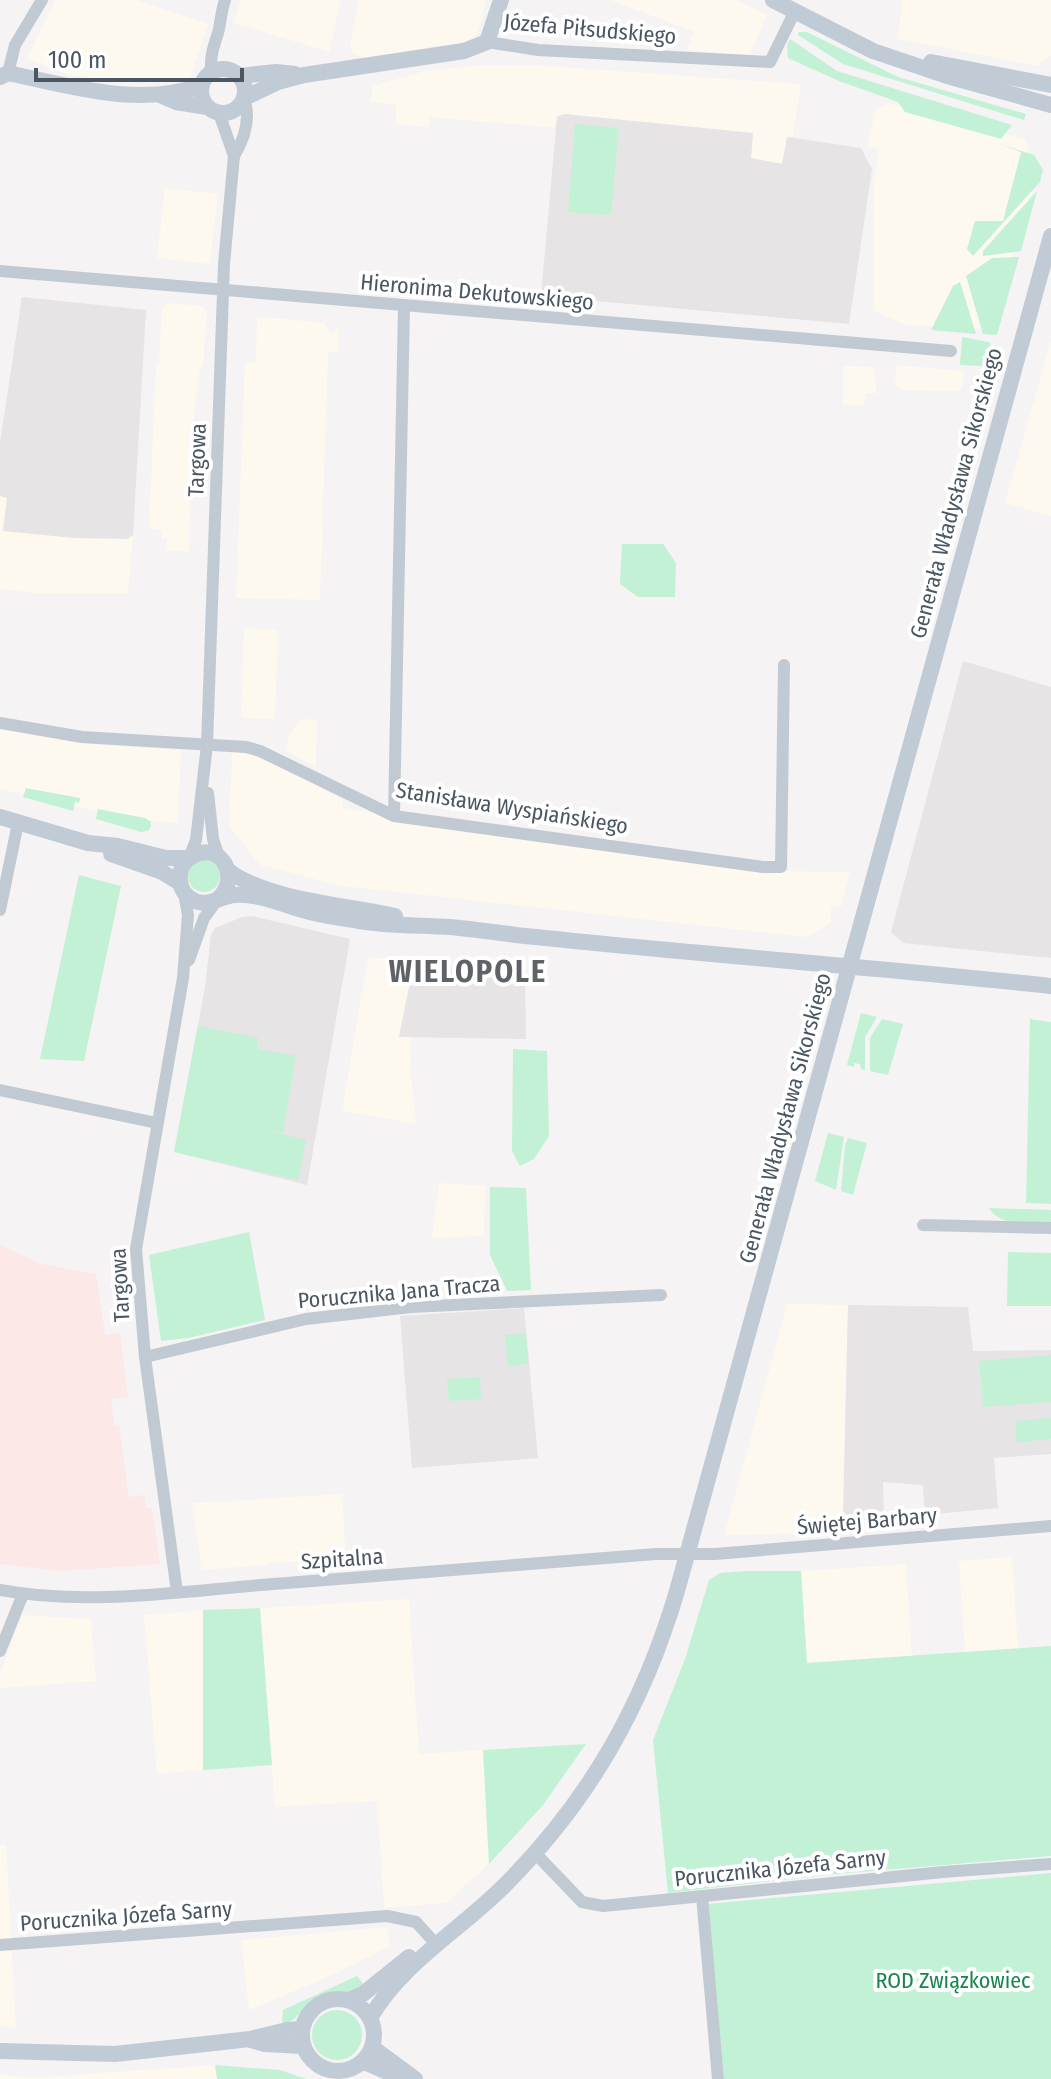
<svg xmlns="http://www.w3.org/2000/svg" width="1051" height="2079" font-family="'Fira Sans Condensed',sans-serif">
	<style>
		.commercial { fill: #fdf9ef }
		.education { fill: #e6e4e5 }
		.medical { fill: #fce8e6 }
		.green { fill: #c3f1d5 }
		.lines { fill: none; stroke-linecap: round; stroke-linejoin: round }
		.street { stroke: #c1cad2; stroke-width: 12 }
		.secondary { stroke: #c1cbd6; stroke-width: 16 }
		.labels { text-anchor: middle; dominant-baseline: central; stroke-width: 8; stroke-linejoin: round; paint-order: stroke }
		.street-label { font-size: 22px; fill: #4a5661; stroke: #fff }
		.park-label { font-size: 22px; fill: #17864f; stroke: #fff }
		.district-label { font-size: 30px; font-weight: bold; letter-spacing: 2px; fill: #5f6368; stroke: #fff }
	</style>
	<rect width="100%" height="100%" fill="#f5f3f3"/>
	<g class="commercial">
		<polygon points="55,0 136,0 208,24 191,76 189,79 163,81 114,82 66,74 27,58"/>
		<polygon points="241,0 341,0 329,52 233,23"/>
		<polygon points="359,0 486,0 479,30 474,37 465,42 363,58 353,53 350,45"/>
		<polygon points="610,0 736,0 767,15 750,55 687,50 694,32"/>
		<polygon points="902,0 1051,0 1051,55 1038,66 898,39"/>
		<polygon points="483,65 533,65 801,84 793,136 788,136 782,164 750,158 753,133 564,114 557,117 556,128 430,117 429,127 404,125 396,124 396,105 371,102 372,86 426,71"/>
		<polygon points="888,103 1024,139 1029,148 1024,166 1035,182 990,329 905,325 874,311 874,180 879,150 867,146 876,110"/>
		<polygon points="165,188 218,194 210,264 157,258"/>
		<polygon points="169,303 202,306 207,312 203,367 200,367 193,425 189,552 166,550 167,538 162,538 162,530 149,529 156,363 159,363 162,307"/>
		<polygon points="265,317 324,323 329,331 335,332 335,328 339,327 339,352 328,352 320,600 236,598 245,362 256,363 257,318"/>
		<polygon points="1051,340 1051,516 1005,503"/>
		<polygon points="896,365 964,371 963,384 959,391 900,390 900,387 895,386"/>
		<polygon points="843,366 875,367 876,393 865,393 864,405 843,405"/>
		<polygon points="0,496 7,497 3,531 128,539 133,535 128,593 34,593 0,589"/>
		<polygon points="244,628 278,630 275,719 241,718"/>
		<polygon points="301,719 317,720 316,767 286,751 289,734"/>
		<polygon points="0,728 100,745 181,750 178,823 133,819 0,789"/>
		<polygon points="232,752 255,754 316,785 342,800 343,808 777,871 850,872 841,907 831,907 831,923 806,937 342,886 260,865 232,830 229,823"/>
		<polygon points="368,957 414,962 399,1036 411,1037 410,1063 416,1124 342,1111"/>
		<polygon points="439,1183 485,1186 484,1236 432,1238"/>
		<polygon points="787,1304 848,1305 842,1533 724,1535"/>
		<polygon points="342,1494 346,1559 267,1563 266,1565 202,1570 192,1503"/>
		<polygon points="1012,1557 1018,1649 965,1652 959,1561"/>
		<polygon points="906,1564 912,1656 807,1663 801,1571"/>
		<polygon points="409,1599 419,1754 483,1750 489,1864 446,1903 384,1908 377,1801 275,1807 260,1608"/>
		<polygon points="203,1610 203,1770 157,1774 144,1615"/>
		<polygon points="23,1615 91,1619 96,1681 0,1688 0,1673"/>
		<polygon points="0,1845 6,1845 16,2028 0,2026"/>
		<polygon points="387,1927 390,1946 330,1976 249,2010 241,1940"/>
		<polygon points="215,2065 217,2079 0,2079 0,2074 30,2078"/>
	</g>
	<g class="education">
		<polygon points="564,114 753,133 751,158 782,164 787,137 861,148 872,169 849,324 541,296 557,117"/>
		<polygon points="22,297 146,310 133,535 128,539 74,538 3,531 7,498 0,496 0,443"/>
		<polygon points="963,661 1051,687 1051,958 903,943 891,932"/>
		<polygon points="252,916 350,939 307,1185 174,1152 205,987 211,935 215,928 242,917"/>
		<polygon points="414,962 525,975 526,1039 399,1037"/>
		<polygon points="848,1305 968,1307 973,1351 1051,1350 1051,1454 994,1458 998,1508 925,1515 923,1485 883,1482 884,1518 843,1521"/>
		<polygon points="524,1308 538,1458 412,1468 400,1316"/>
	</g>
	<polygon class="medical" points="0,1245 41,1264 96,1274 105,1335 120,1333 128,1397 111,1399 114,1426 119,1425 129,1497 144,1495 146,1508 152,1508 160,1564 59,1571 0,1564"/>
	<g class="green">
		<polygon points="799,32 807,32 898,77 1026,114 1024,120 843,64 798,35"/>
		<polygon points="790,39 837,71 1012,125 1001,139 905,112 898,102 839,81 788,58 787,45"/>
		<polygon points="575,124 619,128 611,215 568,212"/>
		<polygon points="1000,144 1034,155 1043,170 1040,182 973,256 967,249 975,221 1003,221 1021,152"/>
		<polygon points="1037,191 1021,251 983,256 983,251"/>
		<polygon points="1019,257 997,335 983,334 966,276 992,258"/>
		<polygon points="960,282 976,334 931,330 953,286"/>
		<polygon points="962,337 989,342 993,350 988,364 983,366 960,365"/>
		<polygon points="622,544 663,544 676,563 675,597 638,597 620,584"/>
		<polygon points="26,788 80,798 79,803 75,802 73,811 23,797"/>
		<polygon points="98,809 145,818 151,822 151,827 148,831 141,832 96,819"/>
		<circle cx="204" cy="876" r="16"/>
		<polygon points="79,875 121,886 84,1061 40,1059"/>
		<polygon points="861,1013 877,1017 865,1037 865,1070 861,1069 860,1064 854,1063 854,1067 847,1065"/>
		<polygon points="882,1019 903,1024 888,1075 870,1071 870,1038"/>
		<polygon points="1030,1019 1051,1022 1051,1204 1026,1203"/>
		<polygon points="198,1026 258,1038 257,1049 296,1056 283,1133 265,1130 306,1140 298,1180 174,1152"/>
		<polygon points="513,1049 547,1051 549,1136 534,1159 520,1166 512,1151"/>
		<polygon points="828,1133 844,1137 836,1190 815,1181"/>
		<polygon points="848,1138 867,1143 853,1195 841,1191 845,1145"/>
		<polygon points="490,1187 526,1188 531,1290 507,1291 490,1255"/>
		<path d="M989 1208 1051 1210V1222C1031 1221 1000 1228 989 1208Z"/>
		<polygon points="249,1232 265,1320 188,1338 161,1341 149,1255"/>
		<polygon points="1008,1252 1051,1253 1051,1306 1007,1306"/>
		<polygon points="526,1333 528,1364 508,1366 505,1335"/>
		<polygon points="1051,1355 1051,1402 983,1407 979,1361"/>
		<polygon points="480,1377 481,1399 449,1401 447,1379"/>
		<polygon points="1051,1418 1051,1439 1017,1442 1015,1421"/>
		<polygon points="747,1571 801,1571 807,1663 1051,1646 1051,1856 825,1875 668,1893 653,1740 685,1659 709,1580 720,1573"/>
		<polygon points="260,1608 272,1765 203,1770 203,1610"/>
		<polygon points="586,1744 543,1805 489,1864 483,1750"/>
		<polygon points="1051,1873 1051,2079 724,2079 707,1904"/>
		<polygon points="357,1976 365,1986 346,1993 325,1994 315,1998 293,2020 282,2025 283,2010"/>
		<circle cx="337" cy="2035" r="25"/>
		<polygon points="215,2065 280,2070 306,2079 217,2079"/>
	</g>
	<g class="lines">
		<g class="street">
			<polyline points="487,42 538,50 770,62 795,11"/>
			<path d="M211 72C210 57 213 48 218 33 221 22 221 11 225 0"/>
			<polyline points="8,73 15,45 42,0"/>
			<path d="M234 156C245 138 251 118 244 98"/>
			<polyline points="0,271 951,351"/>
			<polyline points="0,723 82,737 246,747 260,751 394,816 763,867 781,867 784,665"/>
			<polyline points="208,793 213,839 219,857"/>
			<polyline points="394,816 404,305"/>
			<polyline points="189,858 196,840 207,745 224,264 234,156 219,113"/>
			<polyline points="0,910 18,823"/>
			<polyline points="189,960 204,918 218,899"/>
			<polyline points="0,1090 157,1123"/>
			<polyline points="923,1225 1051,1228"/>
			<polyline points="145,1357 306,1319 411,1307 661,1295"/>
			<path d="M0 1590C85 1606 176 1592 261 1585 393 1575 524 1564 656 1554H715L1051 1526"/>
			<polyline points="177,1592 145,1357 136,1249 183,978 188,915 184,893"/>
			<polyline points="0,1651 23,1594"/>
			<polyline points="535,1853 582,1902 603,1906 943,1872 1051,1864"/>
			<polyline points="702,1896 718,2079"/>
			<polyline points="0,1945 387,1916 416,1922 435,1943"/>
		</g>
		<g class="secondary">
			<polyline points="773,0 873,51 947,76 1051,105"/>
			<polyline points="931,62 1051,85"/>
			<circle cx="223" cy="91" r="22"/>
			<polyline points="239,76 276,72 295,74"/>
			<path d="M0 77 8 73C69 86 141 108 202 85"/>
			<polyline points="162,96 176,102 207,107"/>
			<polyline points="244,98 278,82 304,75 464,51 487,42 501,0"/>
			<polyline points="0,817 88,843 118,846 166,858 189,858"/>
			<polyline points="111,854 162,872 180,883"/>
			<path d="M229 871C267 900 347 905 395 916"/>
			<path d="M218 899C243 876 218 839 191 857 175 867 176 893 195 901 209 907 221 896 235 895 258 893 284 905 306 911 323 916 342 918 359 921 389 926 420 925 450 927 472 929 494 932 516 935 694 954 873 967 1051 986"/>
			<circle cx="338" cy="2035" r="36"/>
			<polyline points="349,2000 363,1994 409,1957"/>
			<path d="M370 2018C403 1962 459 1931 504 1886 589 1801 643 1706 677 1591 799 1138 926 687 1051 236"/>
			<polyline points="251,2040 265,2044 303,2046"/>
			<polyline points="373,2048 415,2079"/>
			<polyline points="0,2051 115,2054 250,2039 287,2030 302,2029"/>
			<polyline points="364,2062 399,2077 411,2077"/>
		</g>
	</g>
	<g class="labels">
		<g class="street-label">
			<text transform="translate(590 29) rotate(5)">Józefa Piłsudskiego</text>
			<text transform="translate(477 292) rotate(5)">Hieronima Dekutowskiego</text>
			<text transform="translate(197 460) rotate(-88)">Targowa</text>
			<text transform="translate(956 493) rotate(-75)">Generała Władysława Sikorskiego</text>
			<text transform="translate(512 808) rotate(9)">Stanisława Wyspiańskiego</text>
			<text transform="translate(785 1118) rotate(-75)">Generała Władysława Sikorskiego</text>
			<text transform="translate(120 1285) rotate(-93)">Targowa</text>
			<text transform="translate(399 1292) rotate(-5)">Porucznika Jana Tracza</text>
			<text transform="translate(867 1521) rotate(-5)">Świętej Barbary</text>
			<text transform="translate(342 1559) rotate(-4)">Szpitalna</text>
			<text transform="translate(780 1868) rotate(-6)">Porucznika Józefa Sarny</text>
			<text transform="translate(126 1916) rotate(-4)">Porucznika Józefa Sarny</text>
		</g>
		<g class="park-label">
			<text x="953" y="1980">ROD Związkowiec</text>
		</g>
		<g class="district-label">
			<text x="468" y="972">WIELOPOLE</text>
		</g>
	</g>
	<path d="M36 68v12h206v-12" fill="none" stroke="#4a5661" stroke-width="4"/>
	<text x="48" y="68" font-size="24" fill="#4a5661" stroke="#ffffff" stroke-width="6" paint-order="stroke">100 m</text>
</svg>
